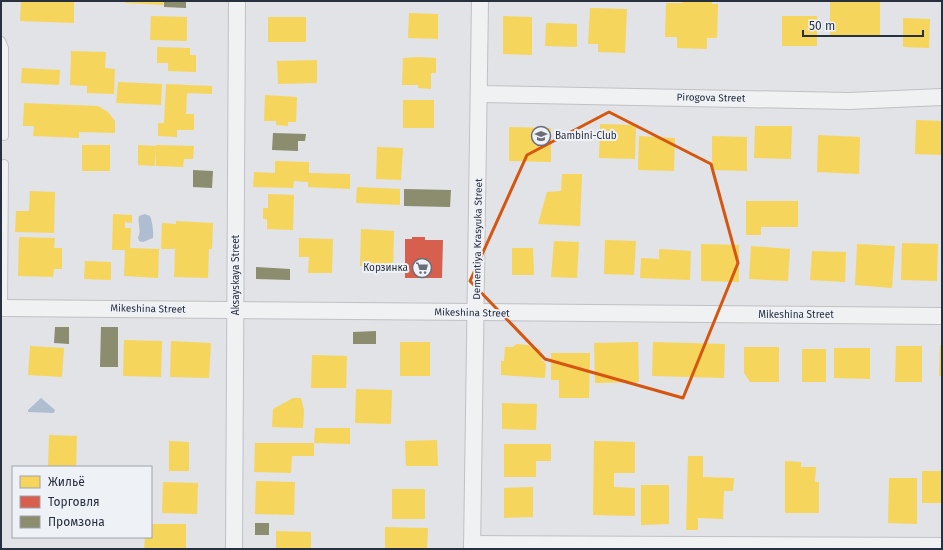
<svg xmlns="http://www.w3.org/2000/svg" width="943" height="550" font-family="'Fira Sans',sans-serif">
	<style>
		.water { fill: #afbdd1 }
		.homes { fill: #f6d55c }
		.shops { fill: #d6604d }
		.industry { fill: #8c8c6e }
		.lines { fill: none; stroke-linecap: round; stroke-linejoin: round }
		.service-casing { stroke: #bfc1c4; stroke-width: 10 }
		.minor-casing { stroke: #bfc1c4; stroke-width: 18 }
		.service { stroke: #f0f1f2; stroke-width: 8 }
		.minor { stroke: #f0f1f2; stroke-width: 16 }
		.marked { fill: none; stroke: #d55511; stroke-width: 3; stroke-linejoin: round }
		.labels { text-anchor: middle; dominant-baseline: central; stroke-width: 4; stroke-linejoin: round; paint-order: stroke }
		.street-label { font-size: 10px; fill: #282f3f; stroke: #eef1f6 }
		.poi-label { font-size: 10px; fill: #282f3f; stroke: #eef1f6; text-anchor: start }
	</style>
	<rect width="100%" height="100%" fill="#e1e3e6"/>
	<g class="water">
		<path d="M145 214 150 216C152 220 154 233 153 238L143 242 139 241 138 238C142 229 137 224 139 216Z"/>
		<polygon points="41,398 55,410 54,413 28,412 28,410"/>
	</g>
	<g class="homes">
		<polygon points="21,1 74,1 74,23 20,21"/>
		<polygon points="125,1 164,1 163,5 125,3"/>
		<polygon points="682,1 712,1 712,4 718,4 717,38 707,38 707,49 677,48 677,37 665,37 666,3 682,3"/>
		<rect x="830" y="1" width="50" height="35"/>
		<polygon points="590,8 627,9 625,53 598,52 598,44 588,44"/>
		<polygon points="409,13 438,14 438,39 408,38"/>
		<polygon points="151,16 187,17 187,41 150,40"/>
		<polygon points="503,16 532,17 532,55 503,54"/>
		<rect x="782" y="16" width="35" height="30"/>
		<rect x="268" y="17" width="38" height="25"/>
		<polygon points="903,18 930,19 929,48 903,47"/>
		<polygon points="546,23 577,24 577,47 545,46"/>
		<polygon points="157,47 190,48 190,55 196,55 196,72 168,71 168,63 157,63"/>
		<polygon points="71,51 106,52 105,68 115,69 114,94 87,93 87,86 70,85"/>
		<polygon points="419,57 436,58 436,73 431,73 431,89 418,88 418,85 402,85 403,58"/>
		<polygon points="317,60 317,83 278,84 277,61"/>
		<polygon points="22,68 60,70 59,85 21,83"/>
		<polygon points="118,82 162,84 161,105 116,103"/>
		<polygon points="166,84 212,86 212,94 187,93 186,114 194,114 194,130 177,130 177,137 158,136 158,123 164,123"/>
		<polygon points="265,95 297,97 296,122 288,122 288,126 276,125 276,121 264,121"/>
		<rect x="403" y="100" width="31" height="28"/>
		<polygon points="24,103 98,106 108,112 115,121 115,133 79,132 79,138 33,136 34,126 23,126"/>
		<polygon points="916,120 942,121 942,155 915,154"/>
		<polygon points="600,124 636,125 635,159 599,158"/>
		<polygon points="755,126 792,126 791,159 754,158"/>
		<polygon points="509,127 551,128 551,162 509,161"/>
		<polygon points="818,135 860,137 859,174 817,172"/>
		<polygon points="639,136 675,138 674,171 638,170"/>
		<polygon points="712,136 747,137 747,171 712,170"/>
		<rect x="82" y="145" width="28" height="26"/>
		<polygon points="138,145 156,146 155,166 138,165"/>
		<polygon points="156,145 194,146 193,159 184,159 183,167 156,166"/>
		<polygon points="377,147 403,148 401,180 376,179"/>
		<polygon points="275,161 309,162 309,173 350,174 350,189 308,187 308,182 294,181 293,188 253,187 254,172 275,173"/>
		<polygon points="562,174 582,174 580,226 538,224 547,192 561,191"/>
		<polygon points="357,187 400,189 400,205 356,203"/>
		<polygon points="30,191 55,192 54,233 15,232 16,211 29,211"/>
		<polygon points="268,194 294,195 293,230 267,229 267,219 263,219 263,208 268,208"/>
		<polygon points="746,201 798,201 798,227 761,227 761,235 746,235"/>
		<polygon points="113,214 132,215 132,223 125,222 125,228 131,228 130,248 159,249 158,278 124,276 125,250 112,250"/>
		<polygon points="176,221 213,223 212,249 209,249 208,278 174,277 175,249 161,249 162,223 176,224"/>
		<polygon points="361,229 394,231 393,267 360,266"/>
		<polygon points="19,237 55,238 54,248 62,248 62,269 54,269 53,277 18,276"/>
		<polygon points="299,238 333,239 332,273 308,273 309,257 299,257"/>
		<polygon points="605,240 636,241 634,275 604,274"/>
		<polygon points="554,241 579,242 577,278 551,277"/>
		<polygon points="902,243 938,244 937,281 901,280"/>
		<polygon points="701,244 739,245 739,282 701,281"/>
		<polygon points="857,244 895,246 892,288 855,285"/>
		<polygon points="751,246 790,249 788,281 749,279"/>
		<polygon points="512,248 533,248 534,275 512,275"/>
		<polygon points="659,249 691,251 690,280 640,278 641,258 659,259"/>
		<polygon points="812,251 846,252 845,282 810,280"/>
		<polygon points="85,261 111,262 111,280 84,279"/>
		<polygon points="124,340 162,341 161,377 123,376"/>
		<polygon points="171,341 211,343 209,378 170,377"/>
		<rect x="400" y="342" width="30" height="34"/>
		<polygon points="638,342 639,382 595,383 594,343"/>
		<polygon points="653,342 725,344 724,378 652,376"/>
		<polygon points="516,344 528,345 532,348 540,349 542,361 544,361 546,365 545,378 501,375 501,361 504,361 505,347 513,347"/>
		<polygon points="940,345 942,345 942,376 939,376"/>
		<polygon points="30,346 64,348 62,377 28,375"/>
		<polygon points="896,346 922,346 922,382 895,382"/>
		<polygon points="744,347 779,347 779,382 750,382 744,373"/>
		<polygon points="834,348 870,348 870,379 834,378"/>
		<rect x="802" y="349" width="24" height="33"/>
		<polygon points="551,353 590,353 589,398 559,398 559,380 551,380"/>
		<polygon points="312,355 347,356 346,388 311,388"/>
		<polygon points="356,389 392,390 391,424 355,423"/>
		<polygon points="293,398 301,398 304,410 303,428 272,427 273,409"/>
		<polygon points="502,403 537,404 536,430 502,429"/>
		<polygon points="315,428 350,428 350,444 314,443"/>
		<polygon points="49,435 77,436 76,467 48,467"/>
		<polygon points="437,440 438,466 406,466 405,441"/>
		<polygon points="169,441 189,442 189,471 169,471"/>
		<polygon points="594,441 635,442 635,473 614,473 614,487 635,488 635,516 593,515"/>
		<polygon points="255,443 314,443 314,456 292,456 291,473 254,472"/>
		<polygon points="504,444 551,444 551,461 536,461 536,477 504,477"/>
		<polygon points="688,456 703,456 703,477 734,478 733,491 724,491 723,519 698,518 698,530 686,530"/>
		<polygon points="785,461 801,462 801,467 816,467 815,482 819,482 819,513 785,513"/>
		<rect x="922" y="471" width="20" height="32"/>
		<polygon points="889,478 917,478 917,524 888,523"/>
		<polygon points="256,481 295,482 294,515 255,514"/>
		<polygon points="163,482 198,483 197,514 162,513"/>
		<polygon points="641,485 669,485 669,524 641,525"/>
		<polygon points="533,487 533,517 504,518 504,488"/>
		<rect x="392" y="489" width="33" height="30"/>
		<polygon points="151,524 186,524 186,549 144,549 145,537 151,537"/>
		<polygon points="385,527 428,528 427,549 385,549"/>
		<polygon points="276,531 311,532 311,549 276,549"/>
	</g>
	<polygon class="shops" points="412,237 425,237 425,240 443,240 442,278 405,278 405,239 412,239"/>
	<g class="industry">
		<polygon points="164,1 186,1 186,8 164,7"/>
		<polygon points="273,133 306,134 305,141 298,141 298,151 272,150"/>
		<polygon points="193,170 213,171 212,188 193,187"/>
		<polygon points="404,189 451,190 450,207 404,206"/>
		<polygon points="256,267 290,269 290,280 256,279"/>
		<polygon points="55,327 69,327 69,344 54,343"/>
		<polygon points="101,327 118,327 118,367 100,367"/>
		<polygon points="376,331 376,344 353,344 353,332"/>
		<rect x="255" y="523" width="14" height="12"/>
	</g>
	<g class="lines">
		<defs>
			<g id="service">
				<polyline points="1,41 4,48 4,136"/>
				<polyline points="3,308 4,164"/>
			</g>
			<g id="minor">
				<polyline points="480,94 849,101 942,97"/>
				<polyline points="3,308 942,316"/>
				<polyline points="472,544 942,546"/>
				<polyline points="234,549 237,1"/>
				<polyline points="472,549 480,1"/>
			</g>
		</defs>
		<use href="#service" class="service-casing"/>
		<use href="#minor" class="minor-casing"/>
		<use href="#service" class="service"/>
		<use href="#minor" class="minor"/>
	</g>
	<path class="marked" d="M609 112 711 164 738 263 683 398 545 359 470 281 527 155Z"/>
	<defs>
		<symbol id="school-ring" viewBox="-11 -11 22 22"><circle r="9.5" fill="#eef1f6" stroke="#696e79" stroke-width="1.5"/><path d="M0-5L7-2L0 1L-7-2ZM-4 1L0 2.5L4 1V4Q0 6-4 4Z" fill="#696e79"/></symbol>
		<symbol id="supermarket-ring" viewBox="-11 -11 22 22"><circle r="9.5" fill="#eef1f6" stroke="#696e79" stroke-width="1.5"/><path d="M-6-5.5h2.5l.6 2H6L4.5 2H-2.5L-4.4-4H-6ZM-1.5 3.2a1.3 1.3 0 1 0 .1 0ZM3 3.2a1.3 1.3 0 1 0 .1 0Z" fill="#696e79"/></symbol>
	</defs>
	<g fill-rule="evenodd">
		<use href="#school-ring" x="530" y="125" width="22" height="22"/>
		<use href="#supermarket-ring" x="411" y="257" width="22" height="22"/>
	</g>
	<g class="labels">
		<g class="street-label">
			<text transform="translate(711 98) rotate(1)">Pirogova Street</text>
			<text transform="translate(478 239) rotate(-89)">Dementiya Krasyuka Street</text>
			<text transform="translate(236 275) rotate(-90)">Aksayskaya Street</text>
			<text transform="translate(148 309) rotate(1)">Mikeshina Street</text>
			<text transform="translate(472 313) rotate(1)">Mikeshina Street</text>
			<text x="796" y="315">Mikeshina Street</text>
		</g>
		<g class="poi-label">
			<text x="555" y="136">Bambini-Club</text>
			<text x="408" y="268" text-anchor="end">Корзинка</text>
		</g>
	</g>
	<rect width="943" height="550" fill="none" stroke="#282f3f" stroke-width="4"/>
	<rect x="12" y="466" width="140" height="72" fill="#eef1f6" stroke="#9fa3ad"/>
	<rect x="20" y="476" width="20" height="12" fill="#f6d55c" stroke="#9fa3ad"/>
	<text x="48" y="486" font-size="12" fill="#282f3f">Жильё</text>
	<rect x="20" y="496" width="20" height="12" fill="#d6604d" stroke="#9fa3ad"/>
	<text x="48" y="506" font-size="12" fill="#282f3f">Торговля</text>
	<rect x="20" y="516" width="20" height="12" fill="#8c8c6e" stroke="#9fa3ad"/>
	<text x="48" y="526" font-size="12" fill="#282f3f">Промзона</text>
	<path d="M803 30v6h120v-6" fill="none" stroke="#282f3f" stroke-width="2"/>
	<text x="809" y="30" font-size="12" fill="#282f3f" stroke="#eef1f6" stroke-width="3" paint-order="stroke">50 m</text>
</svg>
